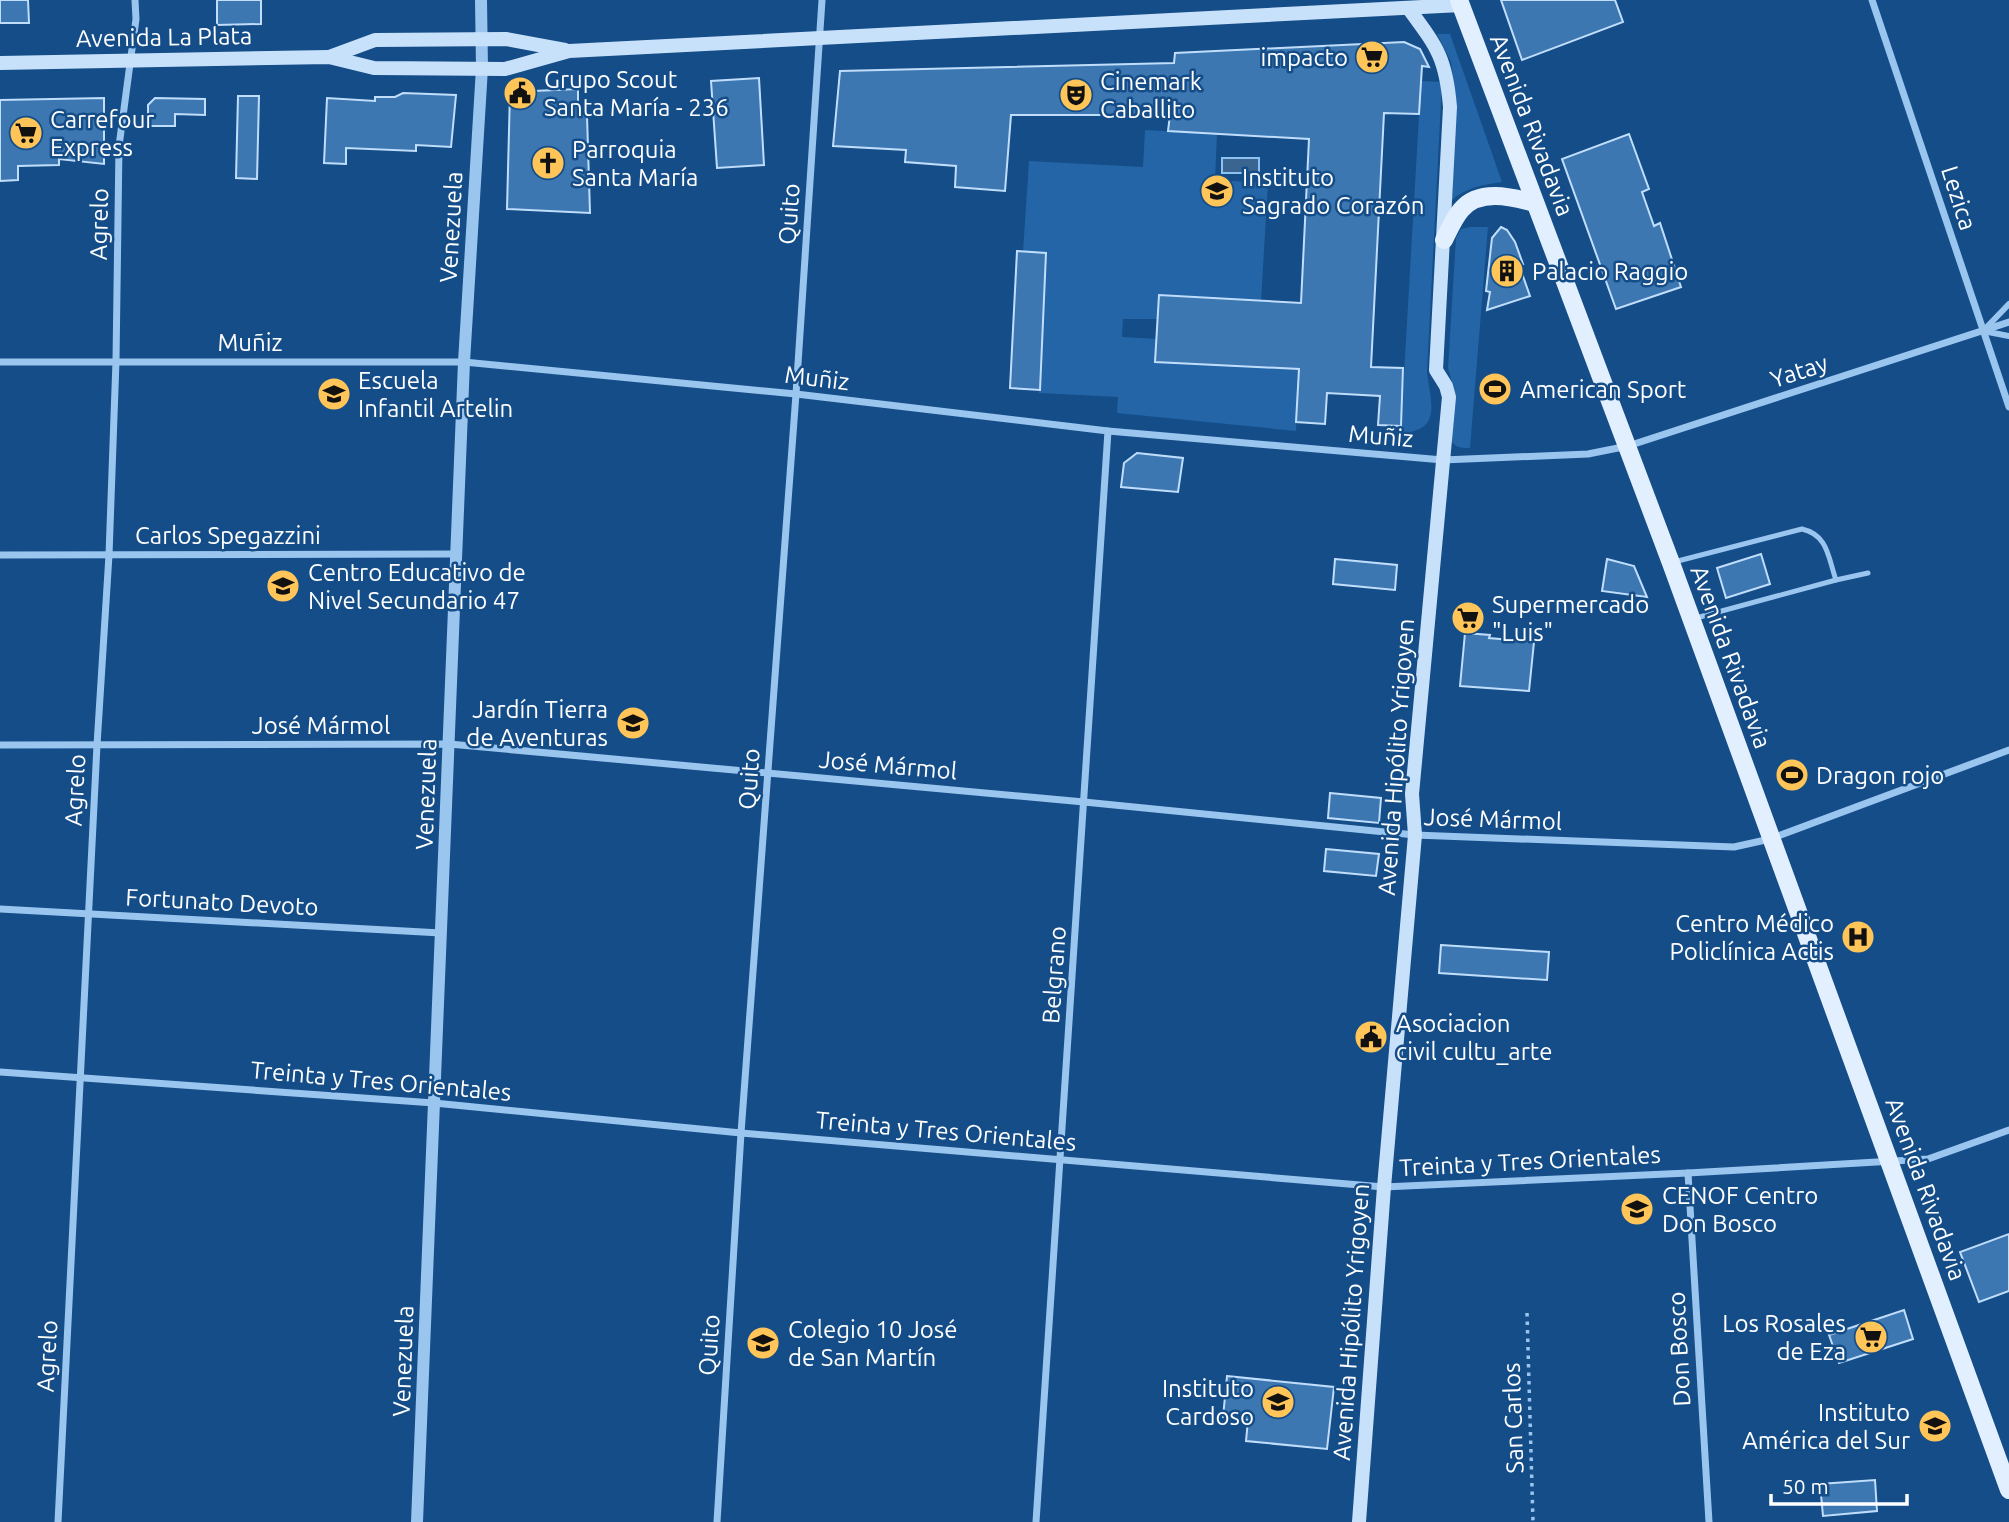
<svg xmlns="http://www.w3.org/2000/svg" width="2009" height="1522" font-family="Ubuntu,sans-serif">
	<style>
		.green { fill: #2365a6 }
		.water { fill: #3a6591; stroke: #8cc1f2; stroke-width: 2 }
		.building { fill: #3d77b2; stroke: #c0defb; stroke-width: 2 }
		.lines { fill: none; stroke-linecap: round; stroke-linejoin: round }
		.path { stroke: #9ac5ef; stroke-width: 3.5; stroke-dasharray: 3.5 5; stroke-linecap: butt }
		.service { stroke: #9ac5ef; stroke-width: 5 }
		.pedestrian { stroke: #9ac5ef; stroke-width: 6 }
		.minor { stroke: #9ac5ef; stroke-width: 7 }
		.tertiary { stroke: #9ac5ef; stroke-width: 12 }
		.secondary { stroke: #c8e1fb; stroke-width: 14 }
		.primary { stroke: #e2efff; stroke-width: 18 }
		.labels { text-anchor: middle; dominant-baseline: central; stroke-width: 5; stroke-linejoin: round; paint-order: stroke }
		.street-label { font-size: 24px; fill: #fff; stroke: #144d88 }
		.poi-label { font-size: 24px; fill: #fff; stroke: #144d88; text-anchor: start }
	</style>
	<rect width="100%" height="100%" fill="#144d88"/>
	<g class="green">
		<path d="M1437 34H1450L1502 182C1483 185 1467 187 1452 200L1456 107 1451 62Z"/>
		<path d="M1421 81 1442 82 1427 372C1430 400 1443 430 1403 433L1401 426Z"/>
		<polygon points="1145,130 1217,134 1215,180 1268,183 1261,301 1159,295 1158,319 1123,319 1122,337 1157,339 1156,362 1312,370 1298,386 1296,431 1117,413 1118,397 1039,393 1046,253 1023,252 1029,161 1143,167"/>
		<path d="M1470 227H1488L1470 448C1461 448 1455 448 1451 440L1453 386 1448 368 1456 238 1461 229Z"/>
	</g>
	<rect class="water" x="1222" y="158" width="37" height="15"/>
	<g class="building">
		<polygon points="0,0 28,0 29,23 0,23"/>
		<polygon points="217,0 261,0 261,24 217,25"/>
		<polygon points="1501,0 1615,0 1623,22 1522,60"/>
		<polygon points="1404,42 1420,49 1429,67 1422,66 1419,114 1384,113 1371,367 1403,368 1401,426 1378,425 1380,396 1327,393 1325,424 1296,422 1299,369 1155,362 1159,295 1301,303 1309,139 1168,131 1170,115 1011,115 1005,191 955,187 956,166 905,162 906,150 833,146 840,71 1174,63 1175,53"/>
		<polygon points="759,78 764,165 717,168 711,81"/>
		<polygon points="578,89 578,116 587,115 590,213 507,209 510,92"/>
		<polygon points="403,93 456,95 451,147 416,145 416,151 346,148 346,164 324,163 327,98 375,101 375,97 395,97"/>
		<polygon points="238,96 259,96 257,179 236,178"/>
		<polygon points="104,98 104,164 59,159 59,165 18,166 18,180 0,181 0,100"/>
		<polygon points="155,98 205,99 205,115 175,114 175,126 148,126 148,105"/>
		<polygon points="1629,134 1649,189 1642,192 1654,226 1660,223 1681,287 1616,309 1562,159"/>
		<polygon points="1501,227 1507,230 1515,242 1523,264 1519,265 1530,296 1487,310 1490,292 1486,291 1492,238"/>
		<polygon points="1017,251 1046,253 1040,390 1010,388"/>
		<polygon points="1137,453 1183,458 1178,492 1121,487 1124,463"/>
		<polygon points="1761,554 1770,584 1726,598 1717,568"/>
		<polygon points="1335,559 1397,565 1395,590 1333,584"/>
		<polygon points="1607,559 1634,566 1647,597 1602,591"/>
		<polygon points="1465,633 1490,635 1489,638 1534,642 1529,691 1460,686"/>
		<polygon points="1330,793 1381,798 1379,823 1328,818"/>
		<polygon points="1326,849 1379,854 1376,876 1324,871"/>
		<polygon points="1441,945 1549,952 1547,980 1439,973"/>
		<polygon points="2009,1234 2009,1291 1979,1302 1960,1252"/>
		<polygon points="1904,1310 1913,1339 1839,1363 1829,1335"/>
		<polygon points="1227,1376 1334,1387 1327,1449 1246,1441 1248,1420 1223,1417"/>
		<polygon points="1875,1480 1877,1511 1823,1516 1820,1484"/>
	</g>
	<g class="lines">
		<polyline class="path" points="1527,1313 1533,1522"/>
		<g class="service">
			<path d="M1674 562 1802 529C1828 535 1828 557 1836 580L1696 618"/>
			<polyline points="1836,580 1868,573"/>
		</g>
		<g class="pedestrian">
			<polyline points="1984,330 2009,304"/>
			<polyline points="1983,331 2009,336"/>
		</g>
		<g class="minor">
			<polyline points="1872,0 2009,407"/>
			<polyline points="0,362 464,362 796,394 1108,431 1443,460 1588,454 1628,446 2009,322"/>
			<polyline points="0,555 457,554"/>
			<polyline points="0,745 449,744 1084,802 1415,835 1734,847 1770,839 2009,750"/>
			<polyline points="0,909 441,933"/>
			<polyline points="0,1072 434,1103 741,1133 1384,1187 1688,1173 1928,1159 2009,1130"/>
			<polyline points="1688,1173 1709,1522"/>
			<polyline points="58,1522 97,745 109,555 116,361 119,146 136,19 135,0"/>
			<polyline points="717,1522 741,1133 796,394 822,0"/>
			<polyline points="1036,1522 1108,431"/>
		</g>
		<polyline class="tertiary" points="417,1522 464,362 482,68 481,0"/>
		<g class="secondary">
			<polyline points="329,57 375,40 506,39 565,50"/>
			<polyline points="0,63 329,57 374,68 505,69 569,51 1461,5"/>
			<path d="M1359 1522 1384 1187 1415 835 1412 794 1449 397 1446 386 1436 370 1450 107C1446 58 1437 47 1409 9"/>
		</g>
		<g class="primary">
			<polyline points="1459,0 1671,563 2009,1490"/>
			<path d="M1444 240C1449 230 1454 218 1461 210 1479 188 1512 197 1535 203"/>
		</g>
	</g>
	<defs>
		<symbol id="supermarket-disc" viewBox="-11 -11 22 22"><circle r="9.5" fill="#ffc558" stroke="#144d88"/><path d="M-6-5.5h2.5l.6 2H6L4.5 2H-2.5L-4.4-4H-6ZM-1.5 3.2a1.3 1.3 0 1 0 .1 0ZM3 3.2a1.3 1.3 0 1 0 .1 0Z" fill="#111"/></symbol>
		<symbol id="civic-disc" viewBox="-11 -11 22 22"><circle r="9.5" fill="#ffc558" stroke="#144d88"/><path d="M-.6-6.5H3V-4.5H.6V-3L4-1V1h2V6H-6V1h2V-1L-.6-3ZM-1.2 2.5V6h2.4V2.5Z" fill="#111"/></symbol>
		<symbol id="theatre-disc" viewBox="-11 -11 22 22"><circle r="9.5" fill="#ffc558" stroke="#144d88"/><path d="M-5-5.5Q0-4 5-5.5V0Q5 5 0 6Q-5 5-5 0ZM-3.3-2.5H-1v1.5H-3.3ZM1-2.5H3.3v1.5H1ZM-2.8 1Q0 5.5 2.8 1Z" fill="#111"/></symbol>
		<symbol id="church-disc" viewBox="-11 -11 22 22"><circle r="9.5" fill="#ffc558" stroke="#144d88"/><path d="M-1.2-6h2.4v3.5h3.3v2.4h-3.3V6h-2.4V-.1h-3.3v-2.4h3.3Z" fill="#111"/></symbol>
		<symbol id="school-disc" viewBox="-11 -11 22 22"><circle r="9.5" fill="#ffc558" stroke="#144d88"/><path d="M0-5L7-2L0 1L-7-2ZM-4 1L0 2.5L4 1V4Q0 6-4 4Z" fill="#111"/></symbol>
		<symbol id="building-disc" viewBox="-11 -11 22 22"><circle r="9.5" fill="#ffc558" stroke="#144d88"/><path d="M-4-6H4V6H1V3H-1V6H-4ZM-2.5-4.3h1.7v1.8h-1.7ZM.8-4.3h1.7v1.8H.8ZM-2.5-1h1.7V.8h-1.7ZM.8-1h1.7V.8H.8Z" fill="#111"/></symbol>
		<symbol id="stadium-disc" viewBox="-11 -11 22 22"><circle r="9.5" fill="#ffc558" stroke="#144d88"/><path d="M0-5a6.5 5 0 1 0 0 10a6.5 5 0 1 0 0-10ZM-3.5-1.8h7v3.6h-7Z" fill="#111"/></symbol>
		<symbol id="hospital-disc" viewBox="-11 -11 22 22"><circle r="9.5" fill="#ffc558" stroke="#144d88"/><path d="M-5-5h3v3.5h4V-5h3V5h-3V1.5h-4V5h-3Z" fill="#111"/></symbol>
	</defs>
	<g fill-rule="evenodd">
		<use href="#supermarket-disc" x="1353" y="38" width="38" height="38"/>
		<use href="#civic-disc" x="501" y="74" width="38" height="38"/>
		<use href="#theatre-disc" x="1057" y="76" width="38" height="38"/>
		<use href="#supermarket-disc" x="7" y="114" width="38" height="38"/>
		<use href="#church-disc" x="529" y="144" width="38" height="38"/>
		<use href="#school-disc" x="1198" y="172" width="38" height="38"/>
		<use href="#building-disc" x="1488" y="252" width="38" height="38"/>
		<use href="#stadium-disc" x="1476" y="370" width="38" height="38"/>
		<use href="#school-disc" x="315" y="375" width="38" height="38"/>
		<use href="#school-disc" x="264" y="567" width="38" height="38"/>
		<use href="#supermarket-disc" x="1449" y="599" width="38" height="38"/>
		<use href="#school-disc" x="614" y="704" width="38" height="38"/>
		<use href="#stadium-disc" x="1773" y="756" width="38" height="38"/>
		<use href="#hospital-disc" x="1839" y="918" width="38" height="38"/>
		<use href="#civic-disc" x="1352" y="1018" width="38" height="38"/>
		<use href="#school-disc" x="1618" y="1190" width="38" height="38"/>
		<use href="#supermarket-disc" x="1852" y="1318" width="38" height="38"/>
		<use href="#school-disc" x="744" y="1324" width="38" height="38"/>
		<use href="#school-disc" x="1259" y="1383" width="38" height="38"/>
		<use href="#school-disc" x="1916" y="1407" width="38" height="38"/>
	</g>
	<g class="labels">
		<g class="street-label">
			<text transform="translate(164 37) rotate(-1)">Avenida La Plata</text>
			<text transform="translate(1532 125) rotate(69)">Avenida Rivadavia</text>
			<text transform="translate(1959 198) rotate(72)">Lezica</text>
			<text transform="translate(789 214) rotate(-86)">Quito</text>
			<text transform="translate(99 224) rotate(-89)">Agrelo</text>
			<text transform="translate(451 227) rotate(-87)">Venezuela</text>
			<text x="250" y="342">Muñiz</text>
			<text transform="translate(1799 371) rotate(-18)">Yatay</text>
			<text transform="translate(817 378) rotate(7)">Muñiz</text>
			<text transform="translate(1381 436) rotate(5)">Muñiz</text>
			<text x="228" y="535">Carlos Spegazzini</text>
			<text transform="translate(1731 657) rotate(70)">Avenida Rivadavia</text>
			<text x="321" y="725">José Mármol</text>
			<text transform="translate(1396 757) rotate(-86)">Avenida Hipólito Yrigoyen</text>
			<text transform="translate(888 765) rotate(5)">José Mármol</text>
			<text transform="translate(749 779) rotate(-86)">Quito</text>
			<text transform="translate(75 790) rotate(-87)">Agrelo</text>
			<text transform="translate(426 794) rotate(-88)">Venezuela</text>
			<text transform="translate(1493 819) rotate(2)">José Mármol</text>
			<text transform="translate(222 902) rotate(3)">Fortunato Devoto</text>
			<text transform="translate(1054 975) rotate(-86)">Belgrano</text>
			<text transform="translate(381 1081) rotate(5)">Treinta y Tres Orientales</text>
			<text transform="translate(946 1131) rotate(5)">Treinta y Tres Orientales</text>
			<text transform="translate(1530 1161) rotate(-3)">Treinta y Tres Orientales</text>
			<text transform="translate(1926 1189) rotate(70)">Avenida Rivadavia</text>
			<text transform="translate(1351 1322) rotate(-86)">Avenida Hipólito Yrigoyen</text>
			<text transform="translate(709 1345) rotate(-86)">Quito</text>
			<text transform="translate(1679 1349) rotate(-93)">Don Bosco</text>
			<text transform="translate(47 1356) rotate(-87)">Agrelo</text>
			<text transform="translate(403 1361) rotate(-88)">Venezuela</text>
			<text transform="translate(1513 1418) rotate(-92)">San Carlos</text>
		</g>
		<g class="poi-label">
			<text x="1348" y="57" text-anchor="end">impacto</text>
			<text x="544" y="79">Grupo Scout<tspan x="544" dy="28">Santa María - 236</tspan></text>
			<text x="1100" y="81">Cinemark<tspan x="1100" dy="28">Caballito</tspan></text>
			<text x="50" y="119">Carrefour<tspan x="50" dy="28">Express</tspan></text>
			<text x="572" y="149">Parroquia<tspan x="572" dy="28">Santa María</tspan></text>
			<text x="1242" y="177">Instituto<tspan x="1242" dy="28">Sagrado Corazón</tspan></text>
			<text x="1532" y="271">Palacio Raggio</text>
			<text x="358" y="380">Escuela<tspan x="358" dy="28">Infantil Artelin</tspan></text>
			<text x="1520" y="389">American Sport</text>
			<text x="308" y="572">Centro Educativo de<tspan x="308" dy="28">Nivel Secundario 47</tspan></text>
			<text x="1492" y="604">Supermercado<tspan x="1492" dy="28">"Luis"</tspan></text>
			<text x="608" y="709" text-anchor="end">Jardín Tierra<tspan x="608" dy="28">de Aventuras</tspan></text>
			<text x="1816" y="775">Dragon rojo</text>
			<text x="1834" y="923" text-anchor="end">Centro Médico<tspan x="1834" dy="28">Policlínica Actis</tspan></text>
			<text x="1396" y="1023">Asociacion<tspan x="1396" dy="28">civil cultu_arte</tspan></text>
			<text x="1662" y="1195">CENOF Centro<tspan x="1662" dy="28">Don Bosco</tspan></text>
			<text x="1846" y="1323" text-anchor="end">Los Rosales<tspan x="1846" dy="28">de Eza</tspan></text>
			<text x="788" y="1329">Colegio 10 José<tspan x="788" dy="28">de San Martín</tspan></text>
			<text x="1254" y="1388" text-anchor="end">Instituto<tspan x="1254" dy="28">Cardoso</tspan></text>
			<text x="1910" y="1412" text-anchor="end">Instituto<tspan x="1910" dy="28">América del Sur</tspan></text>
		</g>
	</g>
	<path d="M1771 1494v10h136v-10" fill="none" stroke="#ffffff" stroke-width="3.5"/>
	<text x="1782" y="1494" font-size="21" fill="#ffffff" stroke="#144d88" stroke-width="5" paint-order="stroke">50 m</text>
</svg>
